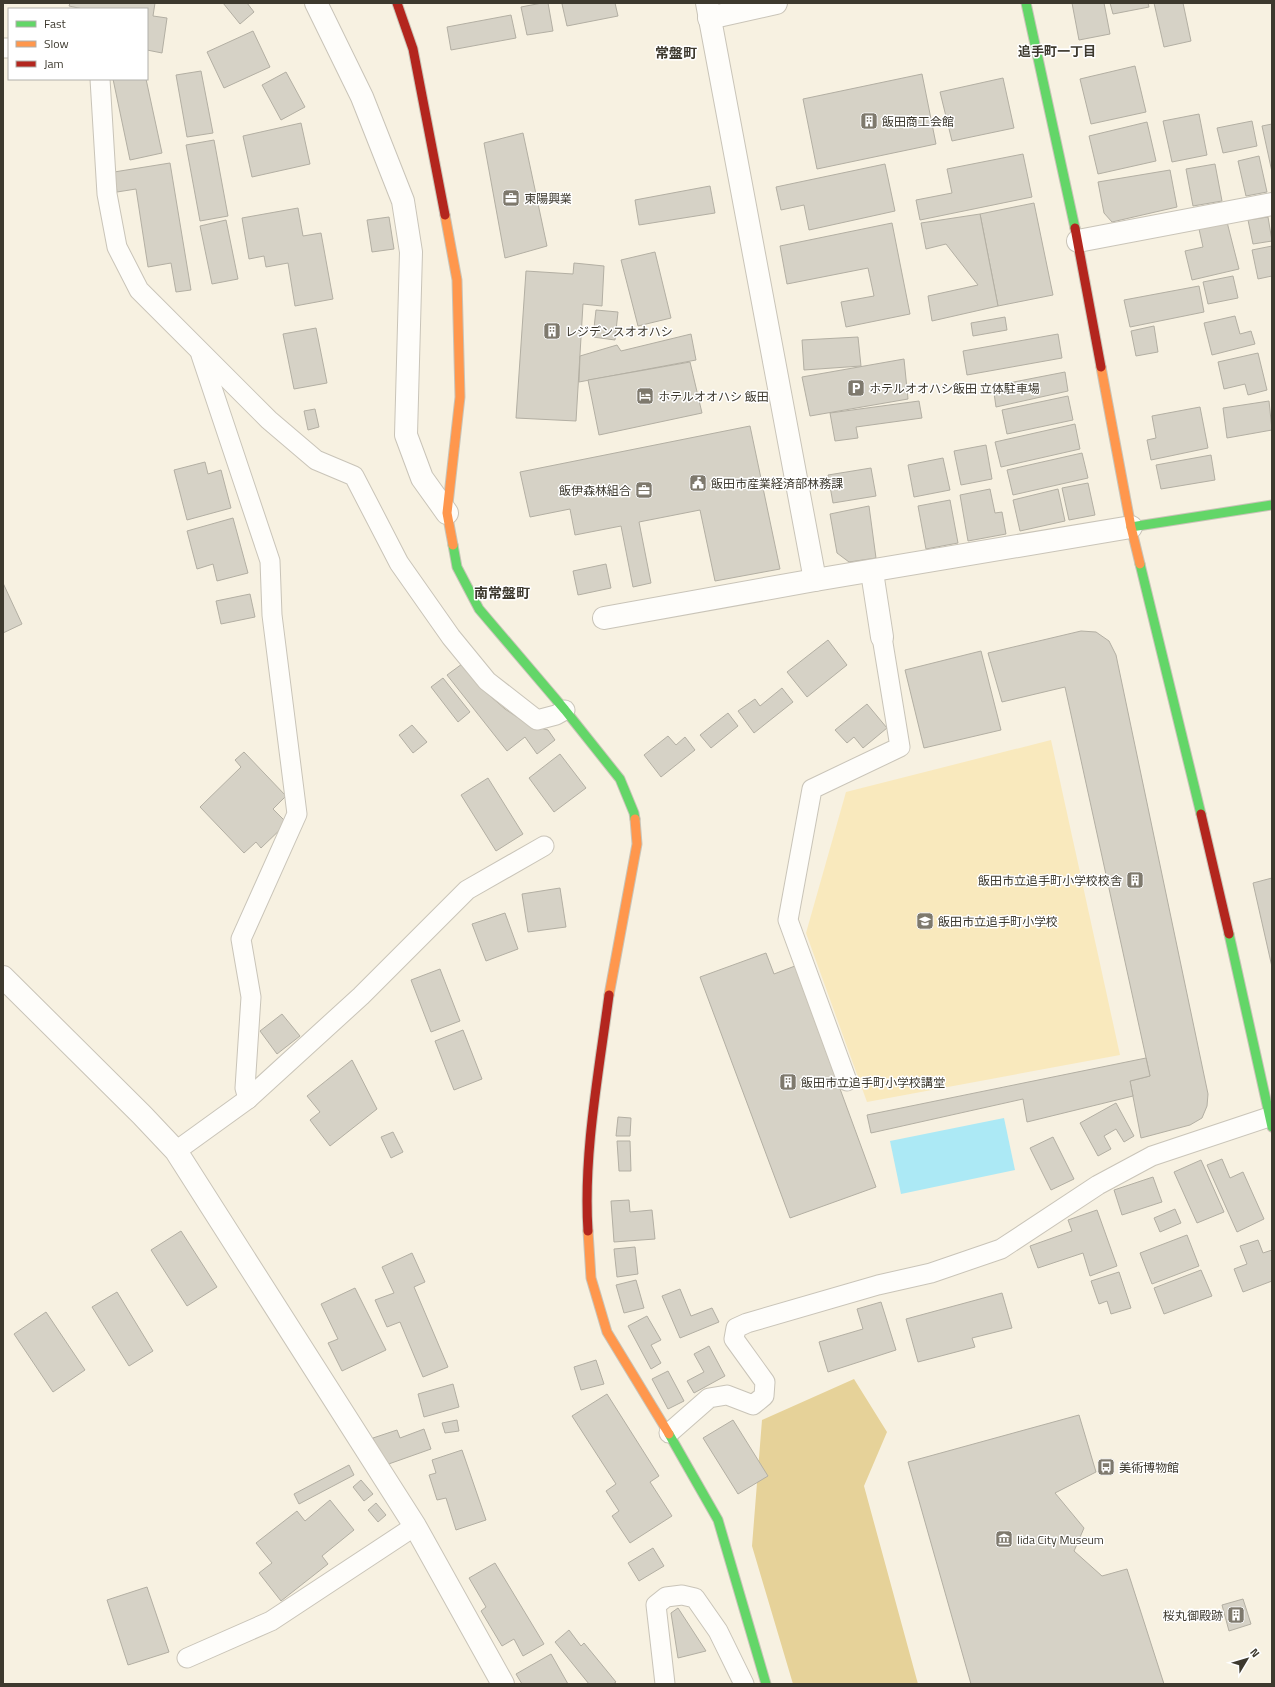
<svg xmlns="http://www.w3.org/2000/svg" width="1275" height="1687" font-family="'Titillium Web','Noto Sans JP',sans-serif">
	<style>
		.green { fill: #f9e9bd }
		.forest { fill: #e6d299 }
		.water { fill: #ace9f5 }
		.building { fill: #d6d2c6; stroke: #b3afa3 }
		.lines { fill: none; stroke-linecap: round; stroke-linejoin: round }
		.lane-casing { stroke: #c9c4b8; stroke-width: 21 }
		.street-casing { stroke: #c9c4b8; stroke-width: 24 }
		.fast-casing { stroke: #c9c4b8; stroke-width: 11 }
		.slow-casing { stroke: #c9c4b8; stroke-width: 11 }
		.jam-casing { stroke: #c9c4b8; stroke-width: 11 }
		.lane { stroke: #fefdfa; stroke-width: 19 }
		.street { stroke: #fefdfa; stroke-width: 22 }
		.fast { stroke: #63d668; stroke-width: 9 }
		.slow { stroke: #ff974d; stroke-width: 9 }
		.jam { stroke: #b3261e; stroke-width: 9 }
		.labels { text-anchor: middle; dominant-baseline: central; stroke-width: 3; stroke-linejoin: round; paint-order: stroke }
		.poi-label { font-size: 12px; fill: #3d392e; stroke: #fff; text-anchor: start }
		.neighbourhood-label { font-size: 13px; font-weight: bold; fill: #3d392e; stroke: #fff }
		.quarter-label { font-size: 14px; font-weight: bold; fill: #3d392e; stroke: #fff }
	</style>
	<rect width="100%" height="100%" fill="#f7f1e1"/>
	<polygon class="green" points="1051,740 1120,1055 867,1102 806,933 846,792"/>
	<polygon class="forest" points="854,1379 887,1432 864,1486 918,1684 793,1684 752,1546 762,1420"/>
	<polygon class="water" points="1004,1118 1015,1170 901,1194 890,1141"/>
	<g class="building">
		<polygon points="70,3 155,3 153,16 167,18 162,53 147,50 147,9 83,9 69,6"/>
		<polygon points="223,3 247,3 254,12 240,24"/>
		<polygon points="542,3 548,3 553,31 527,35 521,7"/>
		<polygon points="565,3 615,3 618,16 567,26 562,4"/>
		<polygon points="1072,3 1104,3 1110,34 1079,40"/>
		<polygon points="1110,3 1148,3 1149,7 1113,14"/>
		<polygon points="1154,3 1183,3 1191,41 1164,47"/>
		<polygon points="511,15 516,38 451,50 447,27"/>
		<polygon points="253,31 270,67 224,88 207,52"/>
		<polygon points="1135,66 1146,112 1091,124 1080,79"/>
		<polygon points="201,71 213,133 187,137 176,75"/>
		<polygon points="286,72 305,107 281,120 262,85"/>
		<polygon points="922,74 936,144 817,169 803,99"/>
		<polygon points="1003,78 1014,128 952,141 940,92"/>
		<polygon points="113,79 146,79 162,153 130,160"/>
		<polygon points="1199,114 1207,155 1172,162 1163,121"/>
		<polygon points="1252,121 1257,146 1223,153 1217,128"/>
		<polygon points="1147,122 1156,161 1098,174 1089,136"/>
		<polygon points="301,123 310,164 252,177 243,136"/>
		<polygon points="1272,124 1272,172 1262,126"/>
		<polygon points="523,133 547,246 505,258 484,143"/>
		<polygon points="214,140 228,216 200,221 186,145"/>
		<polygon points="1023,154 1032,197 920,220 916,200 952,193 947,169"/>
		<polygon points="1259,156 1267,192 1246,196 1238,161"/>
		<polygon points="170,163 191,290 176,292 171,263 148,267 136,189 117,192 114,172"/>
		<polygon points="885,164 895,211 809,230 804,205 781,210 776,187"/>
		<polygon points="1215,164 1222,201 1193,206 1186,169"/>
		<polygon points="1170,170 1177,207 1112,222 1104,213 1098,182"/>
		<polygon points="710,186 715,213 639,225 635,200"/>
		<polygon points="1034,203 1053,295 998,306 980,214"/>
		<polygon points="298,208 303,236 321,233 333,299 295,306 288,263 266,267 264,256 249,259 242,218"/>
		<polygon points="980,214 998,306 932,321 928,296 978,285 946,244 926,249 921,223"/>
		<polygon points="389,217 394,249 372,252 367,220"/>
		<polygon points="1268,217 1272,241 1253,244 1248,220"/>
		<polygon points="226,220 238,279 212,284 200,226"/>
		<polygon points="1227,222 1239,269 1192,280 1185,251 1203,247 1199,229"/>
		<polygon points="892,223 910,314 846,327 841,302 874,296 868,268 787,284 780,246"/>
		<polygon points="1272,246 1272,276 1258,279 1252,250"/>
		<polygon points="655,252 671,318 638,326 621,260"/>
		<polygon points="574,263 604,266 602,306 583,304 576,421 516,418 526,271 573,274"/>
		<polygon points="1233,276 1238,298 1208,304 1203,282"/>
		<polygon points="1199,286 1204,312 1130,327 1124,300"/>
		<polygon points="596,310 618,312 615,340 593,337"/>
		<polygon points="1235,316 1240,334 1251,331 1255,344 1212,355 1204,323"/>
		<polygon points="1005,317 1007,330 973,336 971,323"/>
		<polygon points="1154,326 1158,352 1136,356 1131,331"/>
		<polygon points="316,328 327,383 294,389 283,334"/>
		<polygon points="691,334 696,360 579,382 580,356 617,345 621,351"/>
		<polygon points="1058,334 1062,358 967,375 963,351"/>
		<polygon points="858,337 861,366 804,370 802,340"/>
		<polygon points="1258,353 1267,390 1248,395 1245,384 1224,389 1218,362"/>
		<polygon points="904,359 908,399 810,416 802,377"/>
		<polygon points="690,362 702,413 599,435 588,380"/>
		<polygon points="1065,372 1068,391 996,407 993,386"/>
		<polygon points="1068,396 1073,420 1007,434 1002,410"/>
		<polygon points="919,401 922,418 856,427 858,438 835,441 830,413"/>
		<polygon points="1269,401 1272,430 1227,438 1223,408"/>
		<polygon points="1200,407 1208,448 1151,460 1147,440 1156,438 1152,416"/>
		<polygon points="315,409 319,427 308,430 304,411"/>
		<polygon points="1075,424 1080,449 1001,467 995,442"/>
		<polygon points="750,426 780,569 715,581 700,510 639,522 651,583 633,587 621,526 575,535 570,509 530,517 520,472"/>
		<polygon points="986,445 992,479 961,485 954,451"/>
		<polygon points="1082,453 1088,478 1013,495 1007,470"/>
		<polygon points="1211,455 1215,480 1161,489 1156,465"/>
		<polygon points="943,458 950,490 914,497 908,465"/>
		<polygon points="205,462 208,474 221,470 231,508 187,520 174,470"/>
		<polygon points="871,468 876,496 833,503 828,475"/>
		<polygon points="1088,483 1095,515 1069,520 1062,488"/>
		<polygon points="990,489 995,513 1002,512 1006,534 968,541 960,495"/>
		<polygon points="1058,489 1065,521 1020,531 1013,500"/>
		<polygon points="950,500 958,543 926,549 918,506"/>
		<polygon points="869,506 876,558 849,562 837,553 830,514"/>
		<polygon points="233,518 248,573 217,581 213,564 197,569 187,531"/>
		<polygon points="606,564 611,588 578,595 573,571"/>
		<polygon points="3,583 22,624 3,633"/>
		<polygon points="250,594 255,617 221,624 216,601"/>
		<polygon points="1081,631 1096,632 1109,641 1116,655 1208,1094 1207,1106 1202,1118 1190,1125 1141,1138 1130,1081 1150,1076 1065,687 1002,702 988,653"/>
		<polygon points="828,640 847,665 807,697 787,672"/>
		<polygon points="981,651 1001,730 924,748 905,670"/>
		<polygon points="462,664 481,688 505,709 529,725 548,730 555,740 537,754 525,737 507,751 447,675"/>
		<polygon points="443,678 470,712 458,722 431,687"/>
		<polygon points="782,688 793,702 754,733 738,711 755,699 760,706"/>
		<polygon points="867,704 887,728 863,748 854,737 847,743 835,730"/>
		<polygon points="728,713 738,726 711,748 700,735"/>
		<polygon points="412,725 427,742 413,753 399,735"/>
		<polygon points="668,736 676,745 685,737 695,750 661,777 644,755"/>
		<polygon points="244,752 286,796 273,809 287,823 261,848 256,842 244,853 200,807 241,767 235,760"/>
		<polygon points="560,754 586,788 554,812 529,778"/>
		<polygon points="488,778 523,834 496,851 461,795"/>
		<polygon points="1272,878 1272,967 1253,883"/>
		<polygon points="560,888 566,927 528,932 522,894"/>
		<polygon points="505,913 518,949 486,961 472,924"/>
		<polygon points="766,953 774,974 795,966 876,1187 790,1218 700,977"/>
		<polygon points="440,969 460,1021 431,1032 411,980"/>
		<polygon points="282,1014 300,1036 277,1054 260,1031"/>
		<polygon points="463,1030 482,1079 454,1090 435,1041"/>
		<polygon points="1146,1058 1150,1076 1130,1081 1133,1096 1027,1122 1023,1099 871,1133 867,1115"/>
		<polygon points="352,1060 377,1109 330,1146 310,1120 320,1112 307,1096"/>
		<polygon points="1116,1103 1134,1136 1124,1142 1116,1129 1104,1136 1111,1149 1098,1156 1080,1123"/>
		<polygon points="618,1117 631,1118 630,1136 616,1136"/>
		<polygon points="393,1132 403,1152 391,1158 381,1137"/>
		<polygon points="1053,1137 1074,1179 1051,1190 1030,1148"/>
		<polygon points="617,1141 630,1141 631,1171 619,1171"/>
		<polygon points="1222,1159 1230,1178 1243,1172 1264,1219 1237,1232 1207,1165"/>
		<polygon points="1201,1160 1224,1212 1197,1223 1174,1172"/>
		<polygon points="1153,1177 1162,1202 1122,1215 1114,1190"/>
		<polygon points="629,1200 630,1212 652,1210 655,1239 614,1242 611,1201"/>
		<polygon points="1175,1209 1181,1223 1160,1232 1154,1218"/>
		<polygon points="1097,1210 1117,1266 1090,1276 1083,1253 1038,1268 1030,1246 1072,1231 1068,1220"/>
		<polygon points="181,1231 217,1287 187,1306 151,1250"/>
		<polygon points="1187,1235 1199,1266 1152,1284 1140,1253"/>
		<polygon points="1258,1240 1263,1253 1272,1250 1272,1281 1243,1292 1234,1269 1247,1264 1240,1246"/>
		<polygon points="635,1247 638,1274 617,1277 614,1249"/>
		<polygon points="412,1253 425,1282 414,1287 448,1367 423,1377 400,1322 387,1327 375,1300 394,1293 382,1267"/>
		<polygon points="1201,1270 1212,1296 1164,1314 1154,1288"/>
		<polygon points="1119,1272 1131,1308 1111,1314 1107,1301 1099,1304 1091,1281"/>
		<polygon points="636,1280 644,1308 624,1313 616,1285"/>
		<polygon points="355,1288 386,1350 342,1371 328,1343 338,1339 321,1304"/>
		<polygon points="680,1289 691,1316 712,1308 719,1322 680,1338 662,1296"/>
		<polygon points="117,1292 153,1351 129,1366 92,1307"/>
		<polygon points="1002,1293 1012,1328 972,1338 975,1347 918,1362 906,1319"/>
		<polygon points="881,1302 896,1350 828,1372 819,1342 863,1329 857,1309"/>
		<polygon points="46,1312 85,1370 53,1392 14,1334"/>
		<polygon points="647,1316 661,1340 651,1345 661,1363 651,1369 628,1326"/>
		<polygon points="709,1346 725,1376 694,1393 687,1381 704,1372 694,1354"/>
		<polygon points="596,1360 604,1384 581,1390 574,1367"/>
		<polygon points="668,1371 684,1401 668,1409 652,1379"/>
		<polygon points="453,1384 459,1407 424,1417 418,1394"/>
		<polygon points="607,1394 659,1476 650,1482 672,1516 630,1543 612,1516 619,1511 606,1491 616,1484 572,1416"/>
		<polygon points="1079,1415 1096,1472 1055,1493 1084,1528 1074,1551 1102,1576 1127,1569 1164,1684 971,1684 908,1462"/>
		<polygon points="457,1420 459,1431 445,1433 442,1423"/>
		<polygon points="733,1420 768,1476 738,1494 703,1438"/>
		<polygon points="424,1429 431,1449 383,1466 373,1438 397,1430 400,1438"/>
		<polygon points="462,1450 486,1520 456,1530 446,1498 437,1500 429,1475 436,1473 432,1460"/>
		<polygon points="349,1465 354,1475 299,1504 294,1494"/>
		<polygon points="361,1480 373,1494 364,1501 353,1487"/>
		<polygon points="330,1500 354,1530 322,1556 328,1564 281,1601 259,1573 272,1563 256,1543 297,1511 305,1521"/>
		<polygon points="376,1503 386,1515 378,1522 368,1510"/>
		<polygon points="653,1548 664,1566 639,1581 628,1563"/>
		<polygon points="495,1563 544,1644 523,1656 514,1639 502,1646 481,1611 486,1607 469,1578"/>
		<polygon points="147,1587 169,1652 128,1665 107,1600"/>
		<polygon points="1243,1599 1251,1624 1229,1631 1222,1605"/>
		<polygon points="678,1608 706,1651 678,1658 671,1613"/>
		<polygon points="569,1630 581,1646 584,1643 616,1682 613,1684 589,1684 555,1642"/>
		<polygon points="551,1654 568,1684 522,1684 516,1674"/>
	</g>
	<g class="lines">
		<defs>
			<g id="lane">
				<polyline points="3,48 9,48"/>
				<polyline points="100,79 107,194 117,247 139,290 269,420 316,460 354,476 399,563 451,637 487,681 537,720 556,715 565,710"/>
				<polyline points="201,355 270,561 272,615 297,814 241,939 251,997 245,1088 248,1099"/>
				<polyline points="847,1081 788,920 812,789 900,747 882,637"/>
				<polyline points="176,1151 248,1099 361,996 467,890 544,846"/>
				<polyline points="669,1433 709,1398 727,1395 753,1405 764,1396 765,1382 734,1339 736,1328 747,1323 878,1285 931,1273 1001,1249 1098,1185 1152,1156 1269,1117"/>
				<polyline points="187,1658 271,1621 415,1526"/>
				<polyline points="665,1684 656,1605 666,1597 682,1595 695,1598 718,1631 744,1684"/>
			</g>
			<g id="street">
				<polyline points="316,3 362,97 403,201 411,252 406,435 422,478 447,513"/>
				<polyline points="707,3 815,580"/>
				<polyline points="709,18 776,3"/>
				<polyline points="1078,241 1272,204"/>
				<polyline points="872,572 882,637"/>
				<polyline points="604,618 815,580 1131,527"/>
				<polyline points="3,977 142,1115 176,1151 415,1526 503,1684"/>
			</g>
			<g id="fast">
				<polyline points="1026,3 1075,228"/>
				<polyline points="1131,527 1272,505"/>
				<polyline points="453,545 457,567 479,609 565,710 620,779 634,813 635,819"/>
				<polyline points="1140,564 1201,814"/>
				<polyline points="1229,934 1272,1127"/>
				<polyline points="669,1434 718,1520 766,1684"/>
			</g>
			<g id="slow">
				<polyline points="445,215 457,280 460,397 447,513 453,545"/>
				<polyline points="1101,367 1131,527 1140,564"/>
				<polyline points="609,995 637,844 635,819"/>
				<polyline points="588,1231 591,1278 607,1332 669,1434"/>
			</g>
			<g id="jam">
				<polyline points="397,3 413,49 445,215"/>
				<polyline points="1075,228 1101,367"/>
				<polyline points="1201,814 1229,934"/>
				<path d="M588 1231C583 1155 599 1071 609 995"/>
			</g>
		</defs>
		<use href="#lane" class="lane-casing"/>
		<use href="#street" class="street-casing"/>
		<use href="#fast" class="fast-casing"/>
		<use href="#slow" class="slow-casing"/>
		<use href="#jam" class="jam-casing"/>
		<use href="#lane" class="lane"/>
		<use href="#street" class="street"/>
		<use href="#fast" class="fast"/>
		<use href="#slow" class="slow"/>
		<use href="#jam" class="jam"/>
	</g>
	<defs>
		<symbol id="building-square" viewBox="-11 -11 22 22"><rect x="-9" y="-9" width="18" height="18" rx="4" fill="#7e796d" stroke="#fff"/><path d="M-4-6H4V6H1V3H-1V6H-4ZM-2.5-4.3h1.7v1.8h-1.7ZM.8-4.3h1.7v1.8H.8ZM-2.5-1h1.7V.8h-1.7ZM.8-1h1.7V.8H.8Z" fill="#fff"/></symbol>
		<symbol id="office-square" viewBox="-11 -11 22 22"><rect x="-9" y="-9" width="18" height="18" rx="4" fill="#7e796d" stroke="#fff"/><path d="M-6-3h4V-5.5h4V-3h4V5H-6ZM-1-4.5V-3h2v-1.5ZM-6 0V1H6V0Z" fill="#fff"/></symbol>
		<symbol id="parking-square" viewBox="-11 -11 22 22"><rect x="-9" y="-9" width="18" height="18" rx="4" fill="#7e796d" stroke="#fff"/><path d="M-3.5-5.5H1a3.5 3.5 0 0 1 0 7H-1V5.5H-3.5ZM-1-3.4V-.6H.8a1.4 1.4 0 0 0 0-2.8Z" fill="#fff"/></symbol>
		<symbol id="hotel-square" viewBox="-11 -11 22 22"><rect x="-9" y="-9" width="18" height="18" rx="4" fill="#7e796d" stroke="#fff"/><path d="M-6-4.5h1.5V1H6V5H4.5V3h-9V5H-6ZM-4 0a1.8 1.8 0 1 1 3.6 0ZM.5 0V-2.5h3Q6-2.5 6 0Z" fill="#fff"/></symbol>
		<symbol id="civic-square" viewBox="-11 -11 22 22"><rect x="-9" y="-9" width="18" height="18" rx="4" fill="#7e796d" stroke="#fff"/><path d="M-.6-6.5H3V-4.5H.6V-3L4-1V1h2V6H-6V1h2V-1L-.6-3ZM-1.2 2.5V6h2.4V2.5Z" fill="#fff"/></symbol>
		<symbol id="school-square" viewBox="-11 -11 22 22"><rect x="-9" y="-9" width="18" height="18" rx="4" fill="#7e796d" stroke="#fff"/><path d="M0-5L7-2L0 1L-7-2ZM-4 1L0 2.5L4 1V4Q0 6-4 4Z" fill="#fff"/></symbol>
		<symbol id="bus-square" viewBox="-11 -11 22 22"><rect x="-9" y="-9" width="18" height="18" rx="4" fill="#7e796d" stroke="#fff"/><path d="M-5-6H5V4H4V6H2V4H-2V6H-4V4H-5ZM-3.5-4V0h7V-4ZM-3.5 1.2v1.5H-2V1.2ZM2 1.2v1.5H3.5V1.2Z" fill="#fff"/></symbol>
		<symbol id="museum-square" viewBox="-11 -11 22 22"><rect x="-9" y="-9" width="18" height="18" rx="4" fill="#7e796d" stroke="#fff"/><path d="M0-6L6-3V-2H-6V-3ZM-5-1h2V3h-2ZM-1-1h2V3h-2ZM3-1h2V3H3ZM-6 4H6V6H-6Z" fill="#fff"/></symbol>
	</defs>
	<g fill-rule="evenodd">
		<use href="#building-square" x="859" y="111" width="20" height="20"/>
		<use href="#office-square" x="501" y="188" width="20" height="20"/>
		<use href="#building-square" x="542" y="321" width="20" height="20"/>
		<use href="#parking-square" x="846" y="378" width="20" height="20"/>
		<use href="#hotel-square" x="635" y="386" width="20" height="20"/>
		<use href="#civic-square" x="688" y="473" width="20" height="20"/>
		<use href="#office-square" x="634" y="480" width="20" height="20"/>
		<use href="#building-square" x="1125" y="870" width="20" height="20"/>
		<use href="#school-square" x="915" y="911" width="20" height="20"/>
		<use href="#building-square" x="778" y="1072" width="20" height="20"/>
		<use href="#bus-square" x="1096" y="1457" width="20" height="20"/>
		<use href="#museum-square" x="994" y="1529" width="20" height="20"/>
		<use href="#building-square" x="1226" y="1605" width="20" height="20"/>
	</g>
	<g class="labels">
		<g class="poi-label">
			<text x="882" y="121">飯田商工会館</text>
			<text x="524" y="198">東陽興業</text>
			<text x="565" y="331">レジデンスオオハシ</text>
			<text x="869" y="388">ホテルオオハシ飯田 立体駐車場</text>
			<text x="658" y="396">ホテルオオハシ 飯田</text>
			<text x="711" y="483">飯田市産業経済部林務課</text>
			<text x="631" y="490" text-anchor="end">飯伊森林組合</text>
			<text x="1122" y="880" text-anchor="end">飯田市立追手町小学校校舎</text>
			<text x="938" y="921">飯田市立追手町小学校</text>
			<text x="801" y="1082">飯田市立追手町小学校講堂</text>
			<text x="1119" y="1467">美術博物館</text>
			<text x="1017" y="1539">Iida City Museum</text>
			<text x="1223" y="1615" text-anchor="end">桜丸御殿跡</text>
		</g>
		<g class="neighbourhood-label">
			<text x="1057" y="51">追手町一丁目</text>
		</g>
		<g class="quarter-label">
			<text x="676" y="52">常盤町</text>
			<text x="502" y="592">南常盤町</text>
		</g>
	</g>
	<rect width="1275" height="1687" fill="none" stroke="#3d392e" stroke-width="8"/>
	<rect x="8" y="8" width="140" height="72" fill="#ffffff" stroke="#b1b0ab"/>
	<rect x="16" y="21" width="20" height="6" fill="#63d668" stroke="#b1b0ab"/>
	<text x="44" y="28" font-size="12" fill="#3d392e">Fast</text>
	<rect x="16" y="41" width="20" height="6" fill="#ff974d" stroke="#b1b0ab"/>
	<text x="44" y="48" font-size="12" fill="#3d392e">Slow</text>
	<rect x="16" y="61" width="20" height="6" fill="#b3261e" stroke="#b1b0ab"/>
	<text x="44" y="68" font-size="12" fill="#3d392e">Jam</text>
	<g transform="translate(1247 1659) rotate(52)" stroke="#ffffff" stroke-width="3" paint-order="stroke">
	<path d="M0-3L7 15L0 10L-7 15Z" fill="#3d392e"/>
	<text y="-6" font-size="11" font-weight="bold" text-anchor="middle" fill="#3d392e">N</text>
	</g>
</svg>
